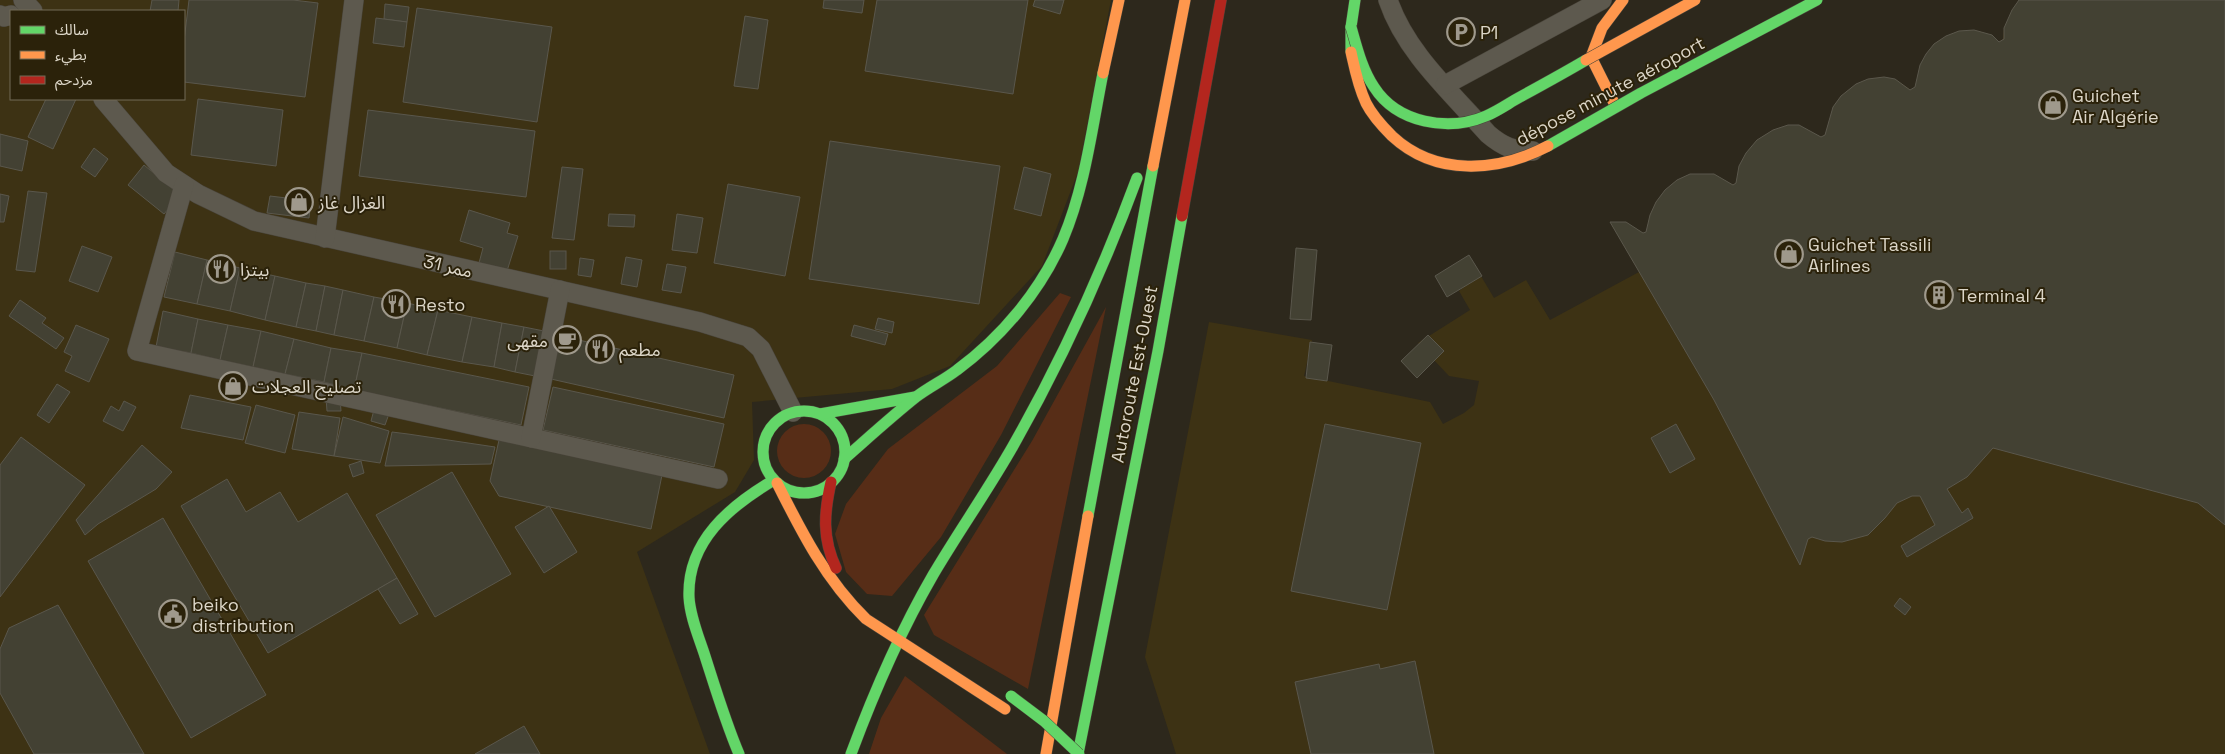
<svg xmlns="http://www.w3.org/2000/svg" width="2225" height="754" font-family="'Space Grotesk','Noto Sans Arabic',sans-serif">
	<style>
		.built { fill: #3d3214; fill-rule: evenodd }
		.green { fill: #572d17 }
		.building { fill: #434133; stroke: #5a574c }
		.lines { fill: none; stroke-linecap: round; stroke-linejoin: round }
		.street-casing { stroke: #49443a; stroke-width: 20 }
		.fast-casing { stroke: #49443a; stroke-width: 12 }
		.slow-casing { stroke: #49443a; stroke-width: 12 }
		.jam-casing { stroke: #49443a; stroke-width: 12 }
		.street { stroke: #5d594e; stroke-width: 19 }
		.fast { stroke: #63d668; stroke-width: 11 }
		.slow { stroke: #ff974d; stroke-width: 11 }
		.jam { stroke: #b3261e; stroke-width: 11 }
		.fast-bridge-casing { stroke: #49443a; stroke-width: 12; stroke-linecap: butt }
		.slow-bridge-casing { stroke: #49443a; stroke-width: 12; stroke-linecap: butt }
		.fast-bridge { stroke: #63d668; stroke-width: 11 }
		.slow-bridge { stroke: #ff974d; stroke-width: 11 }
		.labels { text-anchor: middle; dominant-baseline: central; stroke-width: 4; stroke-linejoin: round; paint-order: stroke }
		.poi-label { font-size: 18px; fill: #dcd6c8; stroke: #2b220a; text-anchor: start }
		.street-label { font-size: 18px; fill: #dcd6c8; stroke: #2b220a }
	</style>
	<rect width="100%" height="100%" fill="#2d281c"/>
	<g class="built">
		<path d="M0 0H1111L1078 172 1042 266 950 366 892 389 752 402 754 460 735 492 637 552 710 754H0ZM11 11H184V99H11Z"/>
		<polygon points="2019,0 2225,0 2225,754 1176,754 1145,657 1209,322 1312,340 1304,376 1430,402 1443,424 1464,413 1474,405 1479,381 1449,376 1418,343 1470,310 1459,291 1464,287 1458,276 1475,266 1494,298 1526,280 1550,320 1639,272 1610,222 1626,222 1643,233 1646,232 1650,215 1656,202 1665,190 1677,180 1690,174 1714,174 1733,185 1736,183 1739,166 1746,153 1757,140 1773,130 1788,125 1799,125 1821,137 1825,135 1833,107 1841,96 1856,84 1868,79 1884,77 1895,79 1911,90 1915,87 1920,65 1934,44 1946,36 1959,31 1974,30 1992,35 1999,42 2003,39 2004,28 2012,10"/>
	</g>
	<g class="green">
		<polygon points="1060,293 1071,297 1001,435 941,537 892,596 867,594 846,572 835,534 846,504 888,449 997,366"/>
		<polygon points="1106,307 1028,689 934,635 924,615 1032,441"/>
		<circle cx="804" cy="451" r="27"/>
		<polygon points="905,676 1007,754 869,754 881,718"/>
	</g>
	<g class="building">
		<polygon points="152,0 179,0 178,11 150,11"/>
		<polygon points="189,0 293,0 318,3 305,97 184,82 184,41"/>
		<polygon points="824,0 864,0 862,13 823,8"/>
		<polygon points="877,0 1028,0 1013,94 865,71"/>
		<polygon points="1035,0 1064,0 1060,14 1033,6"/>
		<polygon points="2019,0 2225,0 2225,525 2198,503 1993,448 1967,477 1947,489 1962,513 1968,508 1973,518 1907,557 1901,546 1935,525 1920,496 1912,496 1897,503 1885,518 1868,535 1842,542 1825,541 1812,537 1808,539 1800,565 1714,400 1610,222 1626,222 1643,233 1646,232 1650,215 1656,202 1665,190 1677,180 1690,174 1714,174 1733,185 1736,183 1739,166 1746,153 1757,140 1773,130 1788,125 1799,125 1821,137 1825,135 1833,107 1841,96 1856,84 1868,79 1884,77 1895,79 1910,90 1915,87 1920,65 1926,54 1934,44 1946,36 1959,31 1974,30 1992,35 1999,42 2004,39 2004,28 2012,10"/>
		<polygon points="385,4 409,7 407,22 384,19"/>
		<polygon points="417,8 552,27 537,122 403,102"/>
		<polygon points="745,16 768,20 758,89 734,86"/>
		<polygon points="376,18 407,22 404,47 373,43"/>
		<polygon points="46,99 76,99 53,149 28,137"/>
		<polygon points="198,99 283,110 276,166 191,155"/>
		<polygon points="368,110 535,131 526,197 359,176"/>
		<polygon points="0,134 28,141 22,171 0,166"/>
		<polygon points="830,141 1000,166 979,304 809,279"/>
		<polygon points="94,148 108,159 95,177 81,167"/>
		<polygon points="144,165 180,195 164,214 128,185"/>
		<polygon points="562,167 583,169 574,240 552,238"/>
		<polygon points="1024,167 1051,174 1041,216 1014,209"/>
		<polygon points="728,184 800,197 785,276 714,263"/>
		<polygon points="28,191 47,193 35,272 16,270"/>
		<polygon points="0,194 9,196 4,222 0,222"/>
		<polygon points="270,196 311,201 309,218 267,213"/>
		<polygon points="469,210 510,223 507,233 518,236 507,271 479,263 483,248 460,241"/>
		<polygon points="609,214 635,215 634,227 608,226"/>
		<polygon points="677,214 703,218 697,253 672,250"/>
		<polygon points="82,246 112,257 98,292 69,281"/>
		<polygon points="1296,248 1317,250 1311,320 1290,319"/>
		<rect x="550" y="251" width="16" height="18"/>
		<polygon points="175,252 207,260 197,304 164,297"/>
		<polygon points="1469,255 1482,276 1447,297 1435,276"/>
		<polygon points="626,257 642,260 637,287 621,284"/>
		<polygon points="580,258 594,260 591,277 578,275"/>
		<polygon points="207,260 240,268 230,311 197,304"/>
		<polygon points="667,264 686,267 681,293 662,290"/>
		<polygon points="240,268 275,276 265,320 230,311"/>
		<polygon points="275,276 306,283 296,327 265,320"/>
		<polygon points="306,283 325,286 316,331 296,327"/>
		<polygon points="325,286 343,290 334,335 316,331"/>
		<polygon points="343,290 374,297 364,341 334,335"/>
		<polygon points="374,297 407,303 397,348 364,341"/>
		<polygon points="20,300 46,318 42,323 64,338 56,349 9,316"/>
		<polygon points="407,303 438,310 427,355 397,348"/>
		<polygon points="438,310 472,317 462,362 427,355"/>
		<polygon points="163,311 198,319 191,353 156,347"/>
		<polygon points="472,317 502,323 494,367 462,362"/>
		<polygon points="878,318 894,322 892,333 875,329"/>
		<polygon points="198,319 228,325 220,360 191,353"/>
		<polygon points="502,323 524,327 515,372 494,367"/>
		<polygon points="76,325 109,339 89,382 65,371 72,356 64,352"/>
		<polygon points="228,325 261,331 253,367 220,360"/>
		<polygon points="854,325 888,334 885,345 851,336"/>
		<polygon points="524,327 544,331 535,376 515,372"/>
		<polygon points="261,331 294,339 285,374 253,367"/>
		<polygon points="1428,335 1444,351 1417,378 1401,361"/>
		<polygon points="561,336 734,375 724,418 551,379"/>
		<polygon points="294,339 331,348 324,382 285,374"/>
		<polygon points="1310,342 1332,345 1327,381 1306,378"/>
		<polygon points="331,348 362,353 354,390 324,382"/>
		<polygon points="362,353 529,387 521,425 354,390"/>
		<polygon points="57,384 70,392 49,423 37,415"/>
		<polygon points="553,387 724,424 714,467 543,430"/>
		<polygon points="190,395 251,407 243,440 181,428"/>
		<polygon points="326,398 340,398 341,411 327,411"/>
		<polygon points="124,401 136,407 123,431 103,421 111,406 119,411"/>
		<polygon points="256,405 295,415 285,453 245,443"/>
		<polygon points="375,406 390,411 385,425 371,421"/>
		<polygon points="299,412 340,418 334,456 292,449"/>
		<polygon points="343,417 389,431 380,463 334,456"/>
		<polygon points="1325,424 1421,443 1387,610 1291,591"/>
		<polygon points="1676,424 1695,459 1670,473 1651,438"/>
		<polygon points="392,432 408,434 495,447 491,464 385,466"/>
		<polygon points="21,437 85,485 0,597 0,465"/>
		<polygon points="499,440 662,475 651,529 499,496 490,481"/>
		<polygon points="142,445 172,472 156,489 98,524 85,535 76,520"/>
		<polygon points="361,461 364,473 353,477 349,465"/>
		<polygon points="452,472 511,574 435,617 376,515"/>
		<polygon points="227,479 246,512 280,492 298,522 347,493 397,578 268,653 181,506"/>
		<polygon points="549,506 577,552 544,573 515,527"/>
		<polygon points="163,518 266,695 191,738 88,561"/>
		<polygon points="397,578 418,614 400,624 378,589"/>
		<polygon points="1900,598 1911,607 1905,615 1894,606"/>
		<polygon points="58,605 144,754 34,754 0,693 0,649 9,628"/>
		<polygon points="1415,661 1434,754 1311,754 1295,682 1379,664 1380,669"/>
		<polygon points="524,726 540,754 475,754"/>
	</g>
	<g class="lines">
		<defs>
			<g id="street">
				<polyline points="23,0 33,11"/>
				<path d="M1388 0C1406 53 1452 93 1488 134 1502 146 1515 152 1533 151"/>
				<polyline points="0,15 4,17 11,15"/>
				<polyline points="1445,85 1602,0"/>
				<polyline points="103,99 166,173 198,194 254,221 700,322 748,337 761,349 793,412"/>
				<polyline points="184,185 137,351 718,479"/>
				<polyline points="325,238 354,0"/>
				<polyline points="531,438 560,290"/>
			</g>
			<g id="fast">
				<polyline points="1351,51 1351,27 1355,0"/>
				<circle cx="804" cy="452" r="41"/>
				<polyline points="820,414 915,397"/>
				<path d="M844 459C868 438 891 417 916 397 929 387 944 380 957 370 1002 337 1041 290 1063 239 1085 187 1092 128 1103 73"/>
				<polyline points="1088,516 1153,166"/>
				<path d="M739 754C725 721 715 687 704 653 698 635 690 616 689 597 687 541 730 506 774 480"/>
				<path d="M851 754C874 692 900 632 933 575 959 531 988 490 1013 446 1062 360 1103 270 1137 178"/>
				<polyline points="1078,754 1158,351 1182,216"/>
			</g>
			<g id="slow">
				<polyline points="1103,73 1119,0"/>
				<polyline points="1616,107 1591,57 1602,28 1623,0"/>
				<polyline points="1153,166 1185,0"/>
				<path d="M777 483C802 533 826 580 866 619L1005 709"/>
				<polyline points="1046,754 1088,516"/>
			</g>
			<g id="jam">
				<polyline points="1182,216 1221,0"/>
				<path d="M831 482C824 513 822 538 836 568"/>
			</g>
		</defs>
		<use href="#street" class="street-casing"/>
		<use href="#fast" class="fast-casing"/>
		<use href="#slow" class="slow-casing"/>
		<use href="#jam" class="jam-casing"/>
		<use href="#street" class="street"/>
		<use href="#fast" class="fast"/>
		<use href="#slow" class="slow"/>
		<use href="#jam" class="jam"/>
		<defs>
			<g id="fast-bridge">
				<path d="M1351 27C1357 48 1362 69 1374 87 1397 123 1448 132 1486 116 1498 111 1509 103 1520 97 1542 85 1564 73 1586 60"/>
				<polyline points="1548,146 1641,93 1817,0"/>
				<polyline points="1011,696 1044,721 1079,754"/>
			</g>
			<g id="slow-bridge">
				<path d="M1351 52C1355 70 1358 86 1366 103 1372 115 1382 126 1392 136 1436 177 1498 172 1548 146"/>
				<polyline points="1586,60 1695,0"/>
			</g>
		</defs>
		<use href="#fast-bridge" class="fast-bridge-casing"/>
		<use href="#slow-bridge" class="slow-bridge-casing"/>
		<use href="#fast-bridge" class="fast-bridge"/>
		<use href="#slow-bridge" class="slow-bridge"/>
	</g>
	<defs>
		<symbol id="parking-ring" viewBox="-11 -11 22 22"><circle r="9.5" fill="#2b220a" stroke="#9f998c" stroke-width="1.5"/><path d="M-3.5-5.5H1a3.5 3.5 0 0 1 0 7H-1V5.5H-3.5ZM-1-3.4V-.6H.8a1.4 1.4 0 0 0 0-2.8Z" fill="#9f998c"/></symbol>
		<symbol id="shop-ring" viewBox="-11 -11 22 22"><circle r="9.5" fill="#2b220a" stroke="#9f998c" stroke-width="1.5"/><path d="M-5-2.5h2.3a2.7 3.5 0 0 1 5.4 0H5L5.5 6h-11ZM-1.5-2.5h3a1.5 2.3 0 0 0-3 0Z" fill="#9f998c"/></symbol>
		<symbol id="restaurant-ring" viewBox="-11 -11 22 22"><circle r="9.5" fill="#2b220a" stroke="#9f998c" stroke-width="1.5"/><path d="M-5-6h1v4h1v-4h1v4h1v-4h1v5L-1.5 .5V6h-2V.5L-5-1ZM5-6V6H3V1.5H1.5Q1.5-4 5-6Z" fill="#9f998c"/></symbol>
		<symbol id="building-ring" viewBox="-11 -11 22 22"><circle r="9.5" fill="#2b220a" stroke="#9f998c" stroke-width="1.5"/><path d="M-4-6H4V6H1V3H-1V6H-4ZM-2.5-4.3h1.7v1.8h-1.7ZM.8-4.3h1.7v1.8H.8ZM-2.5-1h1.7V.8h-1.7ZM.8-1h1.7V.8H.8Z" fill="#9f998c"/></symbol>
		<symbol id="cafe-ring" viewBox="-11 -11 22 22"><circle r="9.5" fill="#2b220a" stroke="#9f998c" stroke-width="1.5"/><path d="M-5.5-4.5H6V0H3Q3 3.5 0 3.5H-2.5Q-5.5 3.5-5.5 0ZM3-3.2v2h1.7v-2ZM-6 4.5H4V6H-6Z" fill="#9f998c"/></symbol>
		<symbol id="civic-ring" viewBox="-11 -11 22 22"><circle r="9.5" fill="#2b220a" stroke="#9f998c" stroke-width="1.5"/><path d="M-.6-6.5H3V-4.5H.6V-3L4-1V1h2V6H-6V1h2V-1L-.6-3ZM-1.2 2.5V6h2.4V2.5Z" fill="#9f998c"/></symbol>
	</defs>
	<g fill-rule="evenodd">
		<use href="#parking-ring" x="1445" y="16" width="32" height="32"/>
		<use href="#shop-ring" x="2037" y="89" width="32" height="32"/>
		<use href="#shop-ring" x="283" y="186" width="32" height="32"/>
		<use href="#shop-ring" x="1773" y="238" width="32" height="32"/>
		<use href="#restaurant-ring" x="205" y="253" width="32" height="32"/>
		<use href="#building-ring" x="1923" y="279" width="32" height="32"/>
		<use href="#restaurant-ring" x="380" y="288" width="32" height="32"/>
		<use href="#cafe-ring" x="551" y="324" width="32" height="32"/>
		<use href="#restaurant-ring" x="584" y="333" width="32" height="32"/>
		<use href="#shop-ring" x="217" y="370" width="32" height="32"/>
		<use href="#civic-ring" x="157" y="598" width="32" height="32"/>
	</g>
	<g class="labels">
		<g class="poi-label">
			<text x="1480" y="32">P1</text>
			<text x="2072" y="95">Guichet<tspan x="2072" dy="21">Air Algérie</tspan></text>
			<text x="318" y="202">الغزال غاز</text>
			<text x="1808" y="244">Guichet Tassili<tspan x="1808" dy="21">Airlines</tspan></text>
			<text x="240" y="269">بيتزا</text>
			<text x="1958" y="295">Terminal 4</text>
			<text x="415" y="304">Resto</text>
			<text x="548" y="340" text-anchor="end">مقهى</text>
			<text x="619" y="349">مطعم</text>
			<text x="252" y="386">تصليح العجلات</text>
			<text x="192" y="604">beiko<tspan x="192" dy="21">distribution</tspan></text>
		</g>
		<g class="street-label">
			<text transform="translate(1610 91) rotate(-28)">dépose minute aéroport</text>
			<text transform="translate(448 266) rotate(13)">ممر 31</text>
			<text transform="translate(1134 374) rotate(-79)">Autoroute Est-Ouest</text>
		</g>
	</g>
	<rect x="10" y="10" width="175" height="90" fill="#2b220a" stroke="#726a56"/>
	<rect x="20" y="26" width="25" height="8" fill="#63d668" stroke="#726a56"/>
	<text x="55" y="35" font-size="15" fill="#dcd6c8">سالك</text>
	<rect x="20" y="51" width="25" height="8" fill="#ff974d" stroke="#726a56"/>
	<text x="55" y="60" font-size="15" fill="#dcd6c8">بطيء</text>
	<rect x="20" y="76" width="25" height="8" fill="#b3261e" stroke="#726a56"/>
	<text x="55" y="85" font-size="15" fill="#dcd6c8">مزدحم</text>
</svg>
